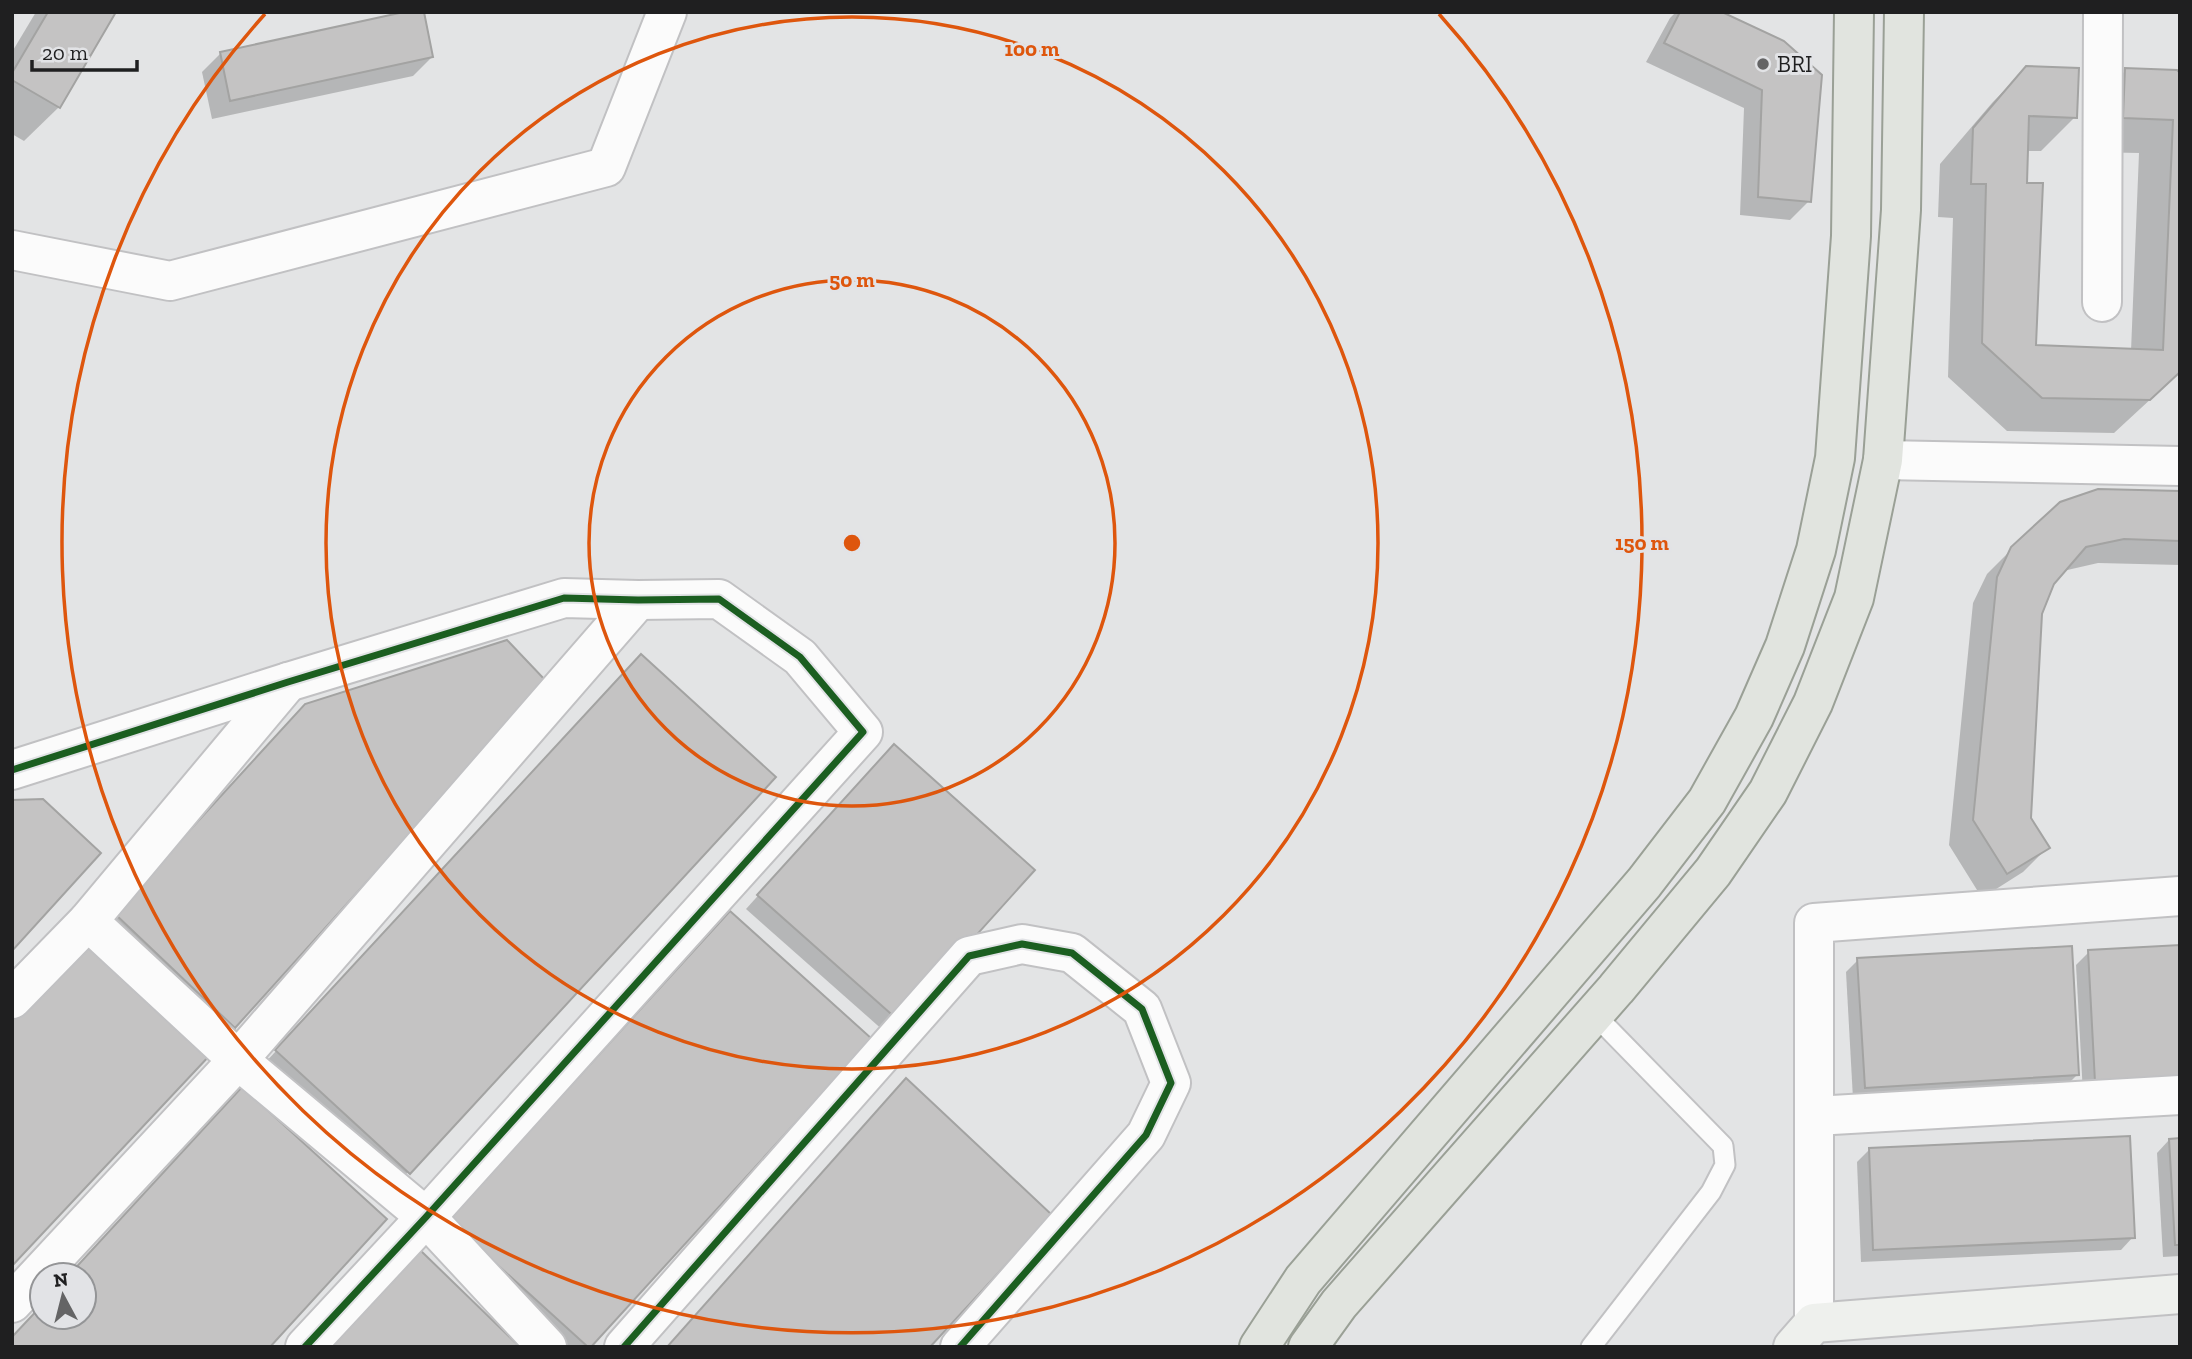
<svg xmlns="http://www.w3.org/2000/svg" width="2192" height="1359" font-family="'Zilla Slab',serif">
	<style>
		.shadow { fill: #0003 }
		.building { fill: #c4c3c3; stroke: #a3a3a2; stroke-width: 2 }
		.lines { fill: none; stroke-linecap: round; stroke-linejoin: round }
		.lane-casing { stroke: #c1c1c3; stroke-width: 23 }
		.street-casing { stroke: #c1c1c3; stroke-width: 42 }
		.secondary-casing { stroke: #c1c1c3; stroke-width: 42 }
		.primary-casing { stroke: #9aa096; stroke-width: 42 }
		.lane { stroke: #fbfbfb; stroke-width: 19 }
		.street { stroke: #fbfbfb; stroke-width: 38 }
		.secondary { stroke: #eef0ed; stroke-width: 38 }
		.primary { stroke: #e1e4df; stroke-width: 38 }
		.cycleway-casing { stroke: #e2e3e6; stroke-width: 11 }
		.cycleway { stroke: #1b5e20; stroke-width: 7 }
		.ring { fill: none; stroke: #de560d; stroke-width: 3.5 }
		.poi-dot { fill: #646465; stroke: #e2e3e6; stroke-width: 2.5 }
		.labels { text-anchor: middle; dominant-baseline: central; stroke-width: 6; stroke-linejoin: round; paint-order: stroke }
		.poi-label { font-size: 23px; fill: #1f1f20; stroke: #e2e3e6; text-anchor: start }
		.centre { fill: #de560d; stroke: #e2e3e6; stroke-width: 3.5 }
		.ring-label { font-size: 21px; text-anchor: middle; font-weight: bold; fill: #de560d; stroke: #e2e3e6; stroke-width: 6; stroke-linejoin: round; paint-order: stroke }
	</style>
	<rect width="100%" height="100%" fill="#e3e4e5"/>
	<g class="shadow">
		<polygon points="36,12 114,12 59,107 24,141 12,134 12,52"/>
		<polygon points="1676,12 1718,12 1783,43 1809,201 1790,220 1740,215 1744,108 1646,62 1670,18"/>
		<polygon points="221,53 432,57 413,76 212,119 202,72"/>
		<polygon points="2026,68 2075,117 2041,151 2026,151 2025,185 2034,347 2131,351 2139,153 2090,152 2092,104 2126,70 2176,72 2180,372 2114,433 2007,431 1948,377 1953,218 1938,217 1940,164 1992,103"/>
		<polygon points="2180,493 2180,565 2098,563 2063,571 2052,583 2040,613 2029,818 2047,848 2023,872 1982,898 1949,845 1973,603 1987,574 2012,549"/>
		<polygon points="629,668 774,777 396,1185 264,1064"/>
		<polygon points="545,682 221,1040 103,927 306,706"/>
		<polygon points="881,759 1032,870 885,1032 746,909"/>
		<polygon points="718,926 589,1347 562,1347 437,1234"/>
		<polygon points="2089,952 2180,1089 2083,1094 2076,965"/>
		<polygon points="1858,960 2078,1074 2065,1087 1853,1099 1846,972"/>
		<polygon points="2169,1140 2180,1140 2180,1256 2163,1257 2157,1153"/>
		<polygon points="1869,1150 2133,1237 2121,1250 1861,1262 1857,1162"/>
	</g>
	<g class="building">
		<polygon points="48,12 116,12 60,108 12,80 12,73"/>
		<polygon points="404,12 424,12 433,57 230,101 220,52"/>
		<polygon points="1680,12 1722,12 1784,41 1822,75 1811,202 1758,197 1762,90 1664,43"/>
		<polygon points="2026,66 2079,68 2077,118 2029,116 2027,183 2043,183 2036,345 2163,350 2173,120 2123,118 2125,68 2177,70 2180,73 2180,372 2150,400 2042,398 1982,343 1986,184 1971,184 1973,128"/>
		<polygon points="2098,489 2180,491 2180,541 2124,539 2086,547 2054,584 2042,614 2031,818 2050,848 2007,874 1973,820 1997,577 2011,547 2060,502"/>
		<polygon points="507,640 547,682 235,1028 114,913 305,704"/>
		<polygon points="641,654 776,777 410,1174 275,1050"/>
		<polygon points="894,744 1035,870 899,1021 757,895"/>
		<polygon points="43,799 101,853 12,951 12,800"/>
		<polygon points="730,911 872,1039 591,1347 588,1347 448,1220"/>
		<polygon points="82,942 211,1054 12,1266 12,1017"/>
		<polygon points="2180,945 2180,1078 2095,1082 2088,950"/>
		<polygon points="2072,946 2079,1075 1865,1088 1857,958"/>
		<polygon points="906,1078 1052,1215 930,1347 667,1347"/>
		<polygon points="242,1087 387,1219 270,1347 12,1347 12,1337 42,1305 42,1317 84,1317 84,1275 69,1275"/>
		<polygon points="2130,1136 2135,1238 1873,1250 1869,1148"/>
		<polygon points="2180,1138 2180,1245 2175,1245 2169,1139"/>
		<polygon points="419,1249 520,1347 329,1347"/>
	</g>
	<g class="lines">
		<defs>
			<polyline id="lane" points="1591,1347 1711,1192 1725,1165 1723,1146 1594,1014"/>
			<g id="street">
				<polyline points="12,250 170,281 606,167 667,12"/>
				<polyline points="2102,302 2103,12"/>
				<polyline points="1883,460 2180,466"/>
				<polyline points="12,770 288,682 564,598 638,600 719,599 800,657 863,732 426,1217 305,1347"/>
				<polyline points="88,921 238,1060 426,1217 547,1347"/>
				<polyline points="12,999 88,921 288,682"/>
				<polyline points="1815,1116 2180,1095"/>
				<polyline points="12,1303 238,1060 638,600"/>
				<polyline points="1814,1323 1814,923 2180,896"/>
				<polyline points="624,1347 969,956 1022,944 1072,953 1142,1009 1171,1083 1146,1135 960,1347"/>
			</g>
			<polyline id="secondary" points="1793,1347 1814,1323 2180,1294"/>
			<g id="primary">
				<polyline points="1259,1347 1303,1280 1644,883 1707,801 1754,717 1785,646 1816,550 1835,458 1851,236 1854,12"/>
				<polyline points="1308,1347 1339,1304 1616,989 1713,872 1768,792 1813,703 1854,598 1883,460 1901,210 1904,12"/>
			</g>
		</defs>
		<use href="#lane" class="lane-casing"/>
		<use href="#street" class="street-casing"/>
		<use href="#secondary" class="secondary-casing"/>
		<use href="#primary" class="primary-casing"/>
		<use href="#lane" class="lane"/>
		<use href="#street" class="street"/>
		<use href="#secondary" class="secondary"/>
		<use href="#primary" class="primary"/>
		<defs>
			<g id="cycleway">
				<polyline points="12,770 288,682 564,598 638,600 719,599 800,657 863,732 426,1217 305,1347"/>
				<polyline points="624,1347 969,956 1022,944 1072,953 1142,1009 1171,1083 1146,1135 960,1347"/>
			</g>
		</defs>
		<use href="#cycleway" class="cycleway-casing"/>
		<use href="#cycleway" class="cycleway"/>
	</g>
	<g class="ring">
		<circle cx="852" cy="543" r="263"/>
		<circle cx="852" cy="543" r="526"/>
		<path d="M1439 14A790 790 0 1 1 265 14"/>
	</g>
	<circle class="poi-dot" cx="1763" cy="64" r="7"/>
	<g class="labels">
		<g class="poi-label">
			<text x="1777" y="64">BRI</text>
		</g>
	</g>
	<circle cx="852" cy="543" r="10" class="centre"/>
	<g class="ring-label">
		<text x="1032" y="56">100 m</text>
		<text x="852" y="287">50 m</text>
		<text x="1642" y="550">150 m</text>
	</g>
	<rect width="2192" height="1359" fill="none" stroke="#1f1f20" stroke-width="28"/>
	<g transform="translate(63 1296) rotate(353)"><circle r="33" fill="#e2e3e6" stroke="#949597" stroke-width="2"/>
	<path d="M0-5L12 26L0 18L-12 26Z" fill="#646465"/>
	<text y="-10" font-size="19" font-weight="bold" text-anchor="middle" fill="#1f1f20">N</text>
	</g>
	<path d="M32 60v10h105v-10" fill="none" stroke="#1f1f20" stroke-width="3.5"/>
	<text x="42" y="60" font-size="21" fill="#1f1f20" stroke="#e2e3e6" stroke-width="5" paint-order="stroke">20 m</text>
</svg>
